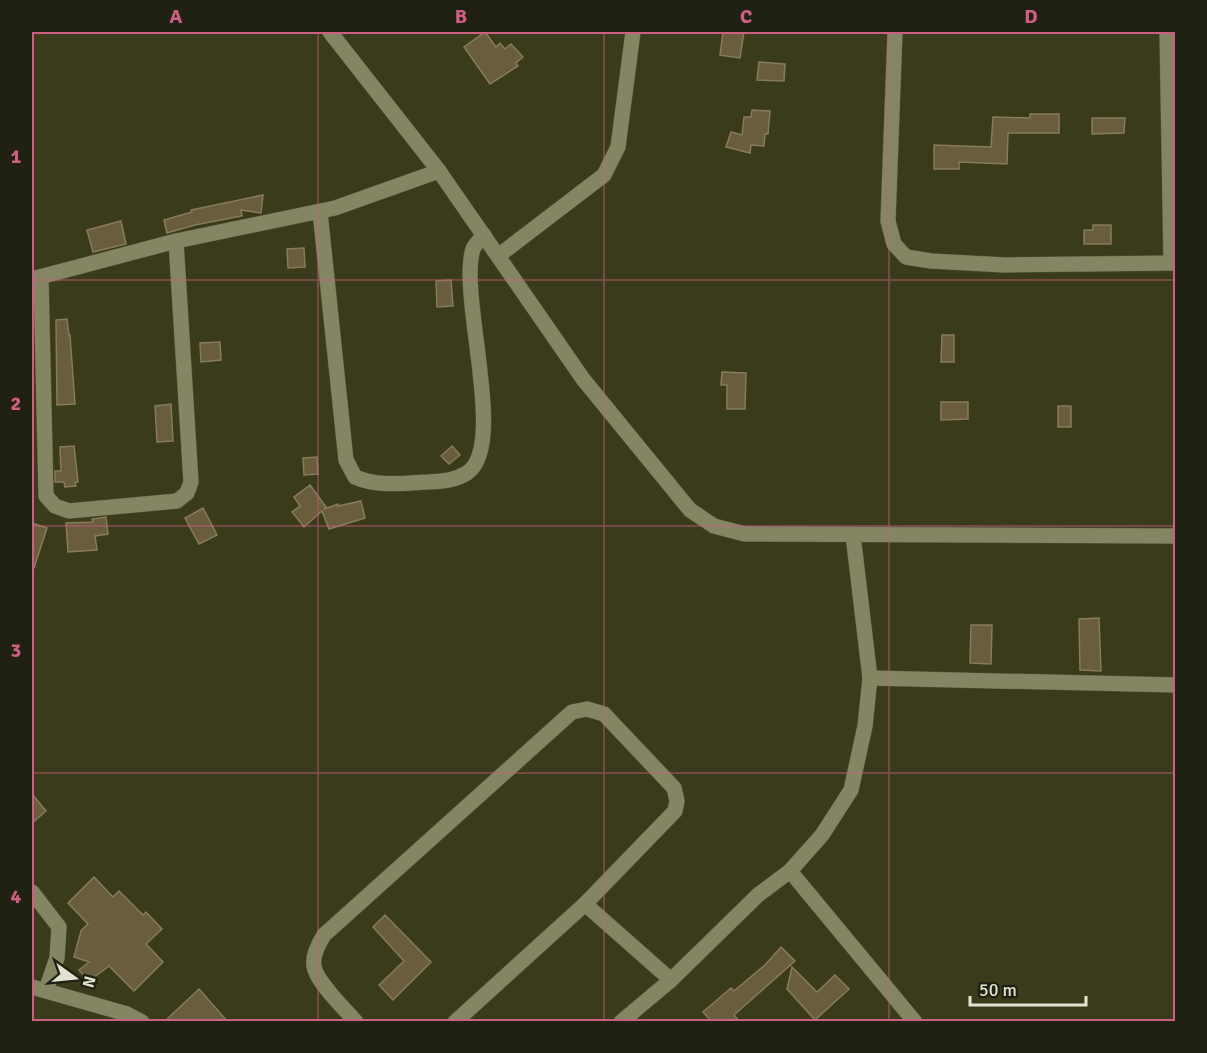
<svg xmlns="http://www.w3.org/2000/svg" width="1207" height="1053" font-family="Signika,sans-serif">
	<style>
		.building { fill: #695d3d; stroke: #877b5a; stroke-width: 1.5 }
		.lines { fill: none; stroke-linecap: round; stroke-linejoin: round }
		.minor-casing { stroke: #57583c; stroke-width: 16 }
		.minor { stroke: #838563; stroke-width: 15 }
		.grid { fill: none; stroke: #cd5f84; stroke-width: 1.5; stroke-opacity: 0.55 }
		.neatline { fill: none; stroke: #cd5f84; stroke-width: 2 }
		.grid-label { font-size: 20px; text-anchor: middle; font-weight: bold; fill: #cd5f84 }
	</style>
	<rect width="100%" height="100%" fill="#393b1b"/>
	<g class="building">
		<polygon points="485,32 496,47 500,43 505,49 511,44 523,57 516,63 518,66 490,84 464,47"/>
		<polygon points="723,32 744,32 740,58 720,55"/>
		<polygon points="759,62 785,64 784,81 757,80"/>
		<polygon points="752,110 770,111 768,134 765,134 764,146 751,145 750,153 726,147 731,132 742,135 744,117 751,117"/>
		<polygon points="1030,114 1059,114 1059,133 1008,133 1007,164 959,162 959,169 934,169 934,145 991,147 993,117 1030,118"/>
		<polygon points="1092,118 1125,118 1124,133 1092,134"/>
		<polygon points="263,195 261,213 241,210 242,216 195,225 167,233 164,220 192,212 191,210"/>
		<polygon points="121,221 126,244 93,252 87,230"/>
		<polygon points="1093,225 1111,225 1111,244 1084,244 1084,230 1093,230"/>
		<polygon points="304,248 305,267 288,268 287,249"/>
		<polygon points="451,280 453,306 437,307 436,281"/>
		<polygon points="67,319 69,335 70,335 75,404 57,405 56,320"/>
		<polygon points="942,335 954,335 954,362 941,362"/>
		<polygon points="220,342 221,360 201,362 200,343"/>
		<polygon points="722,372 746,373 745,409 727,409 727,385 721,385"/>
		<polygon points="941,402 968,402 968,419 941,420"/>
		<polygon points="171,404 173,441 157,442 155,406"/>
		<rect x="1058" y="406" width="13" height="21"/>
		<polygon points="74,446 78,482 75,482 76,486 65,487 64,482 55,482 55,471 61,471 60,447"/>
		<polygon points="452,446 460,455 449,464 441,456"/>
		<polygon points="317,457 318,474 304,475 303,458"/>
		<polygon points="310,485 326,507 324,509 338,504 338,506 361,501 365,518 329,529 322,511 304,527 292,512 300,506 294,497"/>
		<polygon points="203,508 217,535 199,544 185,518"/>
		<polygon points="106,517 108,534 95,536 97,550 68,552 66,523 93,522 92,519"/>
		<polygon points="32,523 47,528 34,568 32,568"/>
		<polygon points="1099,618 1101,671 1080,670 1079,619"/>
		<polygon points="971,625 992,625 991,664 970,663"/>
		<polygon points="32,794 46,811 32,823"/>
		<polygon points="94,877 113,897 119,891 143,915 146,912 162,929 146,944 163,962 134,991 109,966 89,981 79,970 89,962 74,957 81,931 88,924 68,903"/>
		<polygon points="385,915 431,962 393,1000 379,985 404,961 373,927"/>
		<polygon points="781,947 795,961 734,1015 740,1022 712,1022 703,1012 731,988 734,991 765,965"/>
		<polygon points="792,967 817,992 835,975 849,989 815,1020 787,989"/>
		<polygon points="199,989 228,1022 164,1022"/>
	</g>
	<g class="lines">
		<defs>
			<g id="minor">
				<polyline points="330,32 439,171 583,379 690,510 714,526 745,534 1176,536"/>
				<polyline points="895,32 888,221 894,244 906,257 931,261 1005,265 1176,263"/>
				<polyline points="1167,32 1171,263"/>
				<path d="M320 212 346 460 355 477C378 487 403 483 427 482 442 481 454 481 467 473 508 446 458 296 473 249 475 244 481 239 484 235"/>
				<polyline points="498,256 604,175 618,147 633,32"/>
				<polyline points="41,277 46,496 55,506 69,511 177,501 187,493 191,482 176,241"/>
				<polyline points="32,279 176,241 335,208 439,171"/>
				<polyline points="870,678 1176,685"/>
				<polyline points="790,871 915,1022"/>
				<polyline points="32,892 59,927 57,958 46,990"/>
				<polyline points="585,904 671,980"/>
				<polyline points="32,987 127,1014 142,1022"/>
				<path d="M356 1022C345 1009 316 982 314 966 312 955 319 943 324 935L572 712 587 709 604 714 674 788 677 801 675 811 585 904 455 1022"/>
				<polyline points="621,1022 671,980 758,895 790,871 822,835 851,790 865,726 870,678 853,535"/>
			</g>
		</defs>
		<use href="#minor" class="minor-casing"/>
		<use href="#minor" class="minor"/>
	</g>
	<path class="grid" d="M318 32V1022M604 32V1022M889 32V1022M32 280H1176M32 526H1176M32 773H1176"/>
	<rect width="1207" height="1053" fill="none" stroke="#202113" stroke-width="66"/>
	<g transform="translate(75 978) rotate(105)" stroke="#202113" stroke-width="4.5" paint-order="stroke">
	<path d="M0-4.5L10 22L0 15L-10 22Z" fill="#e2e4d1"/>
	<text y="-9" font-size="16" font-weight="bold" text-anchor="middle" fill="#e2e4d1">N</text>
	</g>
	<path d="M970 996v9h116v-9" fill="none" stroke="#e2e4d1" stroke-width="3"/>
	<text x="979" y="996" font-size="18" fill="#e2e4d1" stroke="#202113" stroke-width="4.5" paint-order="stroke">50 m</text>
	<rect x="33" y="33" width="1141" height="987" class="neatline"/>
	<g class="grid-label">
		<text x="176" y="23">A</text>
		<text x="461" y="23">B</text>
		<text x="746" y="23">C</text>
		<text x="1031" y="23">D</text>
		<text x="16" y="163">1</text>
		<text x="16" y="410">2</text>
		<text x="16" y="657">3</text>
		<text x="16" y="903">4</text>
	</g>
</svg>
